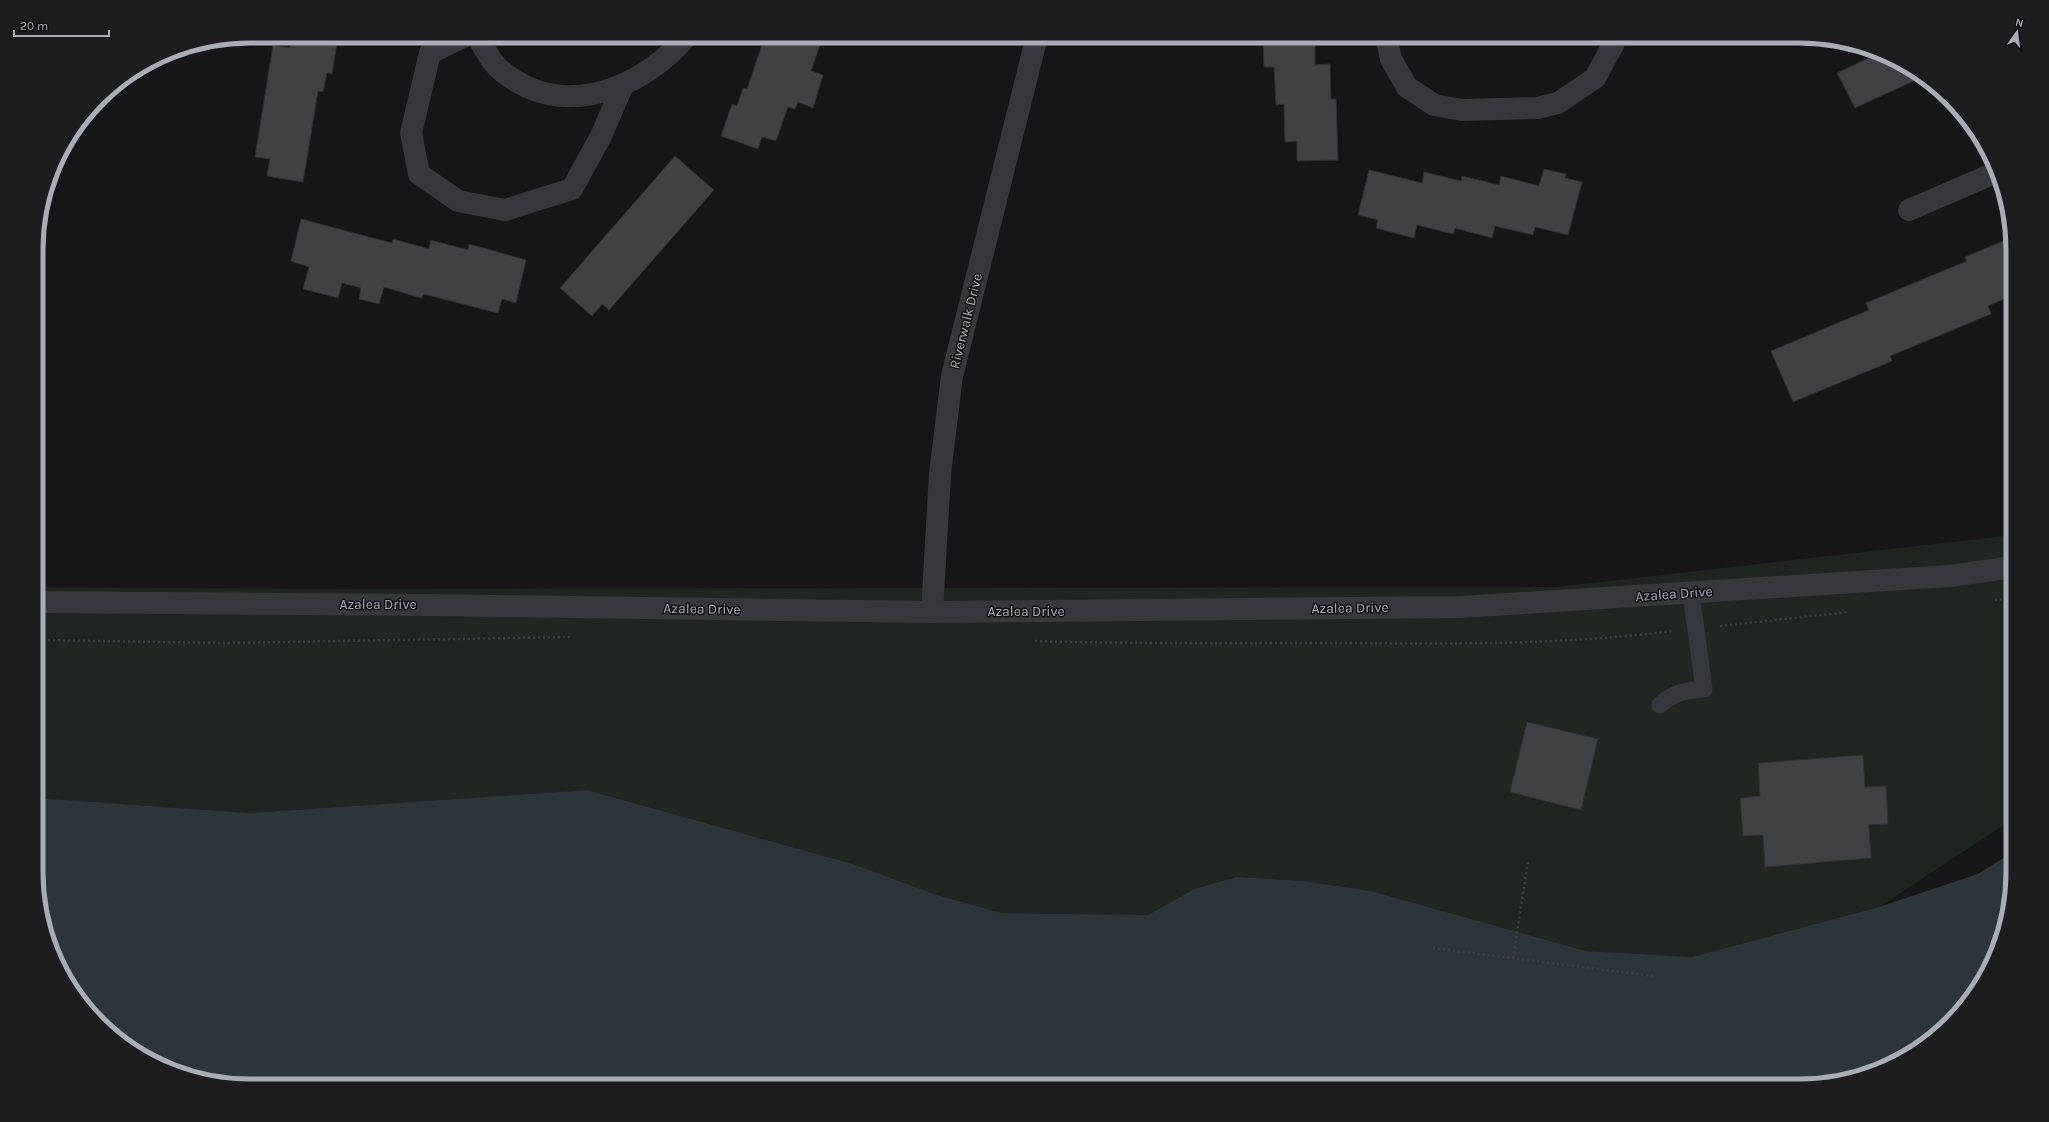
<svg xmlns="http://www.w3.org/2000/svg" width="2049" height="1122" font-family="Karla,sans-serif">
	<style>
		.green { fill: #1e261f }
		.water { fill: #2c353c }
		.building { fill: #404145; stroke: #303034 }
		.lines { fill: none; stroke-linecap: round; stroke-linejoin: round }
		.path { stroke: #3d3f44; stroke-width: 2.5; stroke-dasharray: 2 3; stroke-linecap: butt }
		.service { stroke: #37383d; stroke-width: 17 }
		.minor { stroke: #37383d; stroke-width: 22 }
		.tertiary { stroke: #37383d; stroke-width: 22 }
		.labels { text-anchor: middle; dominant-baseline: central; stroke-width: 3; stroke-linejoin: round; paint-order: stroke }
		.street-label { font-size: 14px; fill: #a8adb8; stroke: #111113 }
		.rim { fill: none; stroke: #a8adb8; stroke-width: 5 }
	</style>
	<rect width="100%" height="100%" fill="#161618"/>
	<polygon class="green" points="2013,535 2013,819 1879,907 1692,957 1586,951 1371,891 1304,881 1236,877 1194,889 1148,915 1002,913 937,895 853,864 587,790 249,813 38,798 38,587 308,589 1557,587"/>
	<polygon class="water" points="587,790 853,864 937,895 1002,913 1148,915 1194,889 1236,877 1304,881 1371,891 1586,951 1692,957 1879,907 1978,874 2013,852 2013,886 2006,927 1984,979 1960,1013 1918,1050 1867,1075 1813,1086 250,1086 195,1079 143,1057 109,1033 72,991 47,941 38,900 38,798 249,813"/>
	<g class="building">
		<polygon points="291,36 338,36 332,74 327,73 323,92 318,91 303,182 267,176 270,159 255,157 273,45 290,48"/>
		<polygon points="765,36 829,36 823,36 811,71 823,75 813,108 798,102 795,109 788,107 776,141 762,137 758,149 721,136 732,104 737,106 743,88 747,89"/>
		<polygon points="1263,36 1315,36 1315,65 1330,64 1331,99 1336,99 1338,160 1297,161 1297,141 1285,142 1284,104 1276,105 1274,67 1264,67"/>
		<polygon points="1879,53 1906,65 1922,77 1855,108 1837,73"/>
		<polygon points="675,156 714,190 609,310 602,304 592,316 560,288"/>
		<polygon points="1544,169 1566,174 1565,178 1582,182 1568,235 1535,227 1533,235 1495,226 1492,238 1455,228 1453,234 1417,225 1414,238 1376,228 1378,220 1358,215 1369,170 1422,183 1424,172 1461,181 1462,176 1499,185 1501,176 1539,186"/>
		<polygon points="301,219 392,243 393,239 429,249 431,240 468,250 469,244 526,260 516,303 502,299 498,313 424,294 421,298 384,287 379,304 359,299 361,288 342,283 338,298 303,289 309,267 291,261"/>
		<polygon points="2013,237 2013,295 1988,306 1991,314 1890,356 1892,361 1793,402 1771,351 1869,310 1866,303 1967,261 1965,257"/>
		<polygon points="1527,722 1598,739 1581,810 1510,792"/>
		<polygon points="1863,755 1865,787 1886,786 1888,824 1869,825 1871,858 1765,867 1763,835 1743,836 1740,798 1760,796 1758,763"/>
	</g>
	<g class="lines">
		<g class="path">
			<polyline points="1995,600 2013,598"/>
			<polyline points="1720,626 1849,612"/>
			<polyline points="38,640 223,643 572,637"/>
			<path d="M1035 641C1138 644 1240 643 1342 643 1452 644 1562 645 1672 631"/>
			<polyline points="1433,948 1653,976"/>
			<polyline points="1513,958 1528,861"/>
		</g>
		<path class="service" d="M1660 705C1672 693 1687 690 1704 689L1691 593"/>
		<g class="minor">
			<polyline points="465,36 430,53 411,133 419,174 458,201 505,210 572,189 601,136 623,85"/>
			<path d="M477 36C482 44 487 54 493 62 501 73 515 81 527 87 585 113 649 80 687 36"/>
			<polyline points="1386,36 1391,59 1407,87 1434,105 1462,110 1537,108 1558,103 1595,78 1613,45 1616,36"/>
			<polyline points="1909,210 1997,172"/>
			<polyline points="932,612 940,474 952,376 1037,36"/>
		</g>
		<polyline class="tertiary" points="38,602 429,605 932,612 1461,607 1950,576 2013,567"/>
	</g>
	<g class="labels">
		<g class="street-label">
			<text transform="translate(966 321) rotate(-76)">Riverwalk Drive</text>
			<text transform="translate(1674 594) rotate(-4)">Azalea Drive</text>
			<text x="378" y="604">Azalea Drive</text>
			<text transform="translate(1350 608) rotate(-1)">Azalea Drive</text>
			<text transform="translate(702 609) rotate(1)">Azalea Drive</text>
			<text x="1026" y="611">Azalea Drive</text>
		</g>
	</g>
	<path d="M0 0H2049V1122H0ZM250 43H1799A207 207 0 0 1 2006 250V872A207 207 0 0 1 1799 1079H250A207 207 0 0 1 43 872V250A207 207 0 0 1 250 43Z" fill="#1d1d20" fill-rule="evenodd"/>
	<path class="rim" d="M250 43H1799A207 207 0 0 1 2006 250V872A207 207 0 0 1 1799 1079H250A207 207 0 0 1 43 872V250A207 207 0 0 1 250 43Z"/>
	<g transform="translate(2017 32) rotate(14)" stroke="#111113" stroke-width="3" paint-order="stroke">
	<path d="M0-3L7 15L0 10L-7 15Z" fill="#a8adb8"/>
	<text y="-6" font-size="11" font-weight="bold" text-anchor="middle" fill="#a8adb8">N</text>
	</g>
	<path d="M14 30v6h95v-6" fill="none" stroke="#a8adb8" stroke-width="2"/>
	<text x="20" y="30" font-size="12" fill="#a8adb8" stroke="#111113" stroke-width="3" paint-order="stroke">20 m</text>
</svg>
